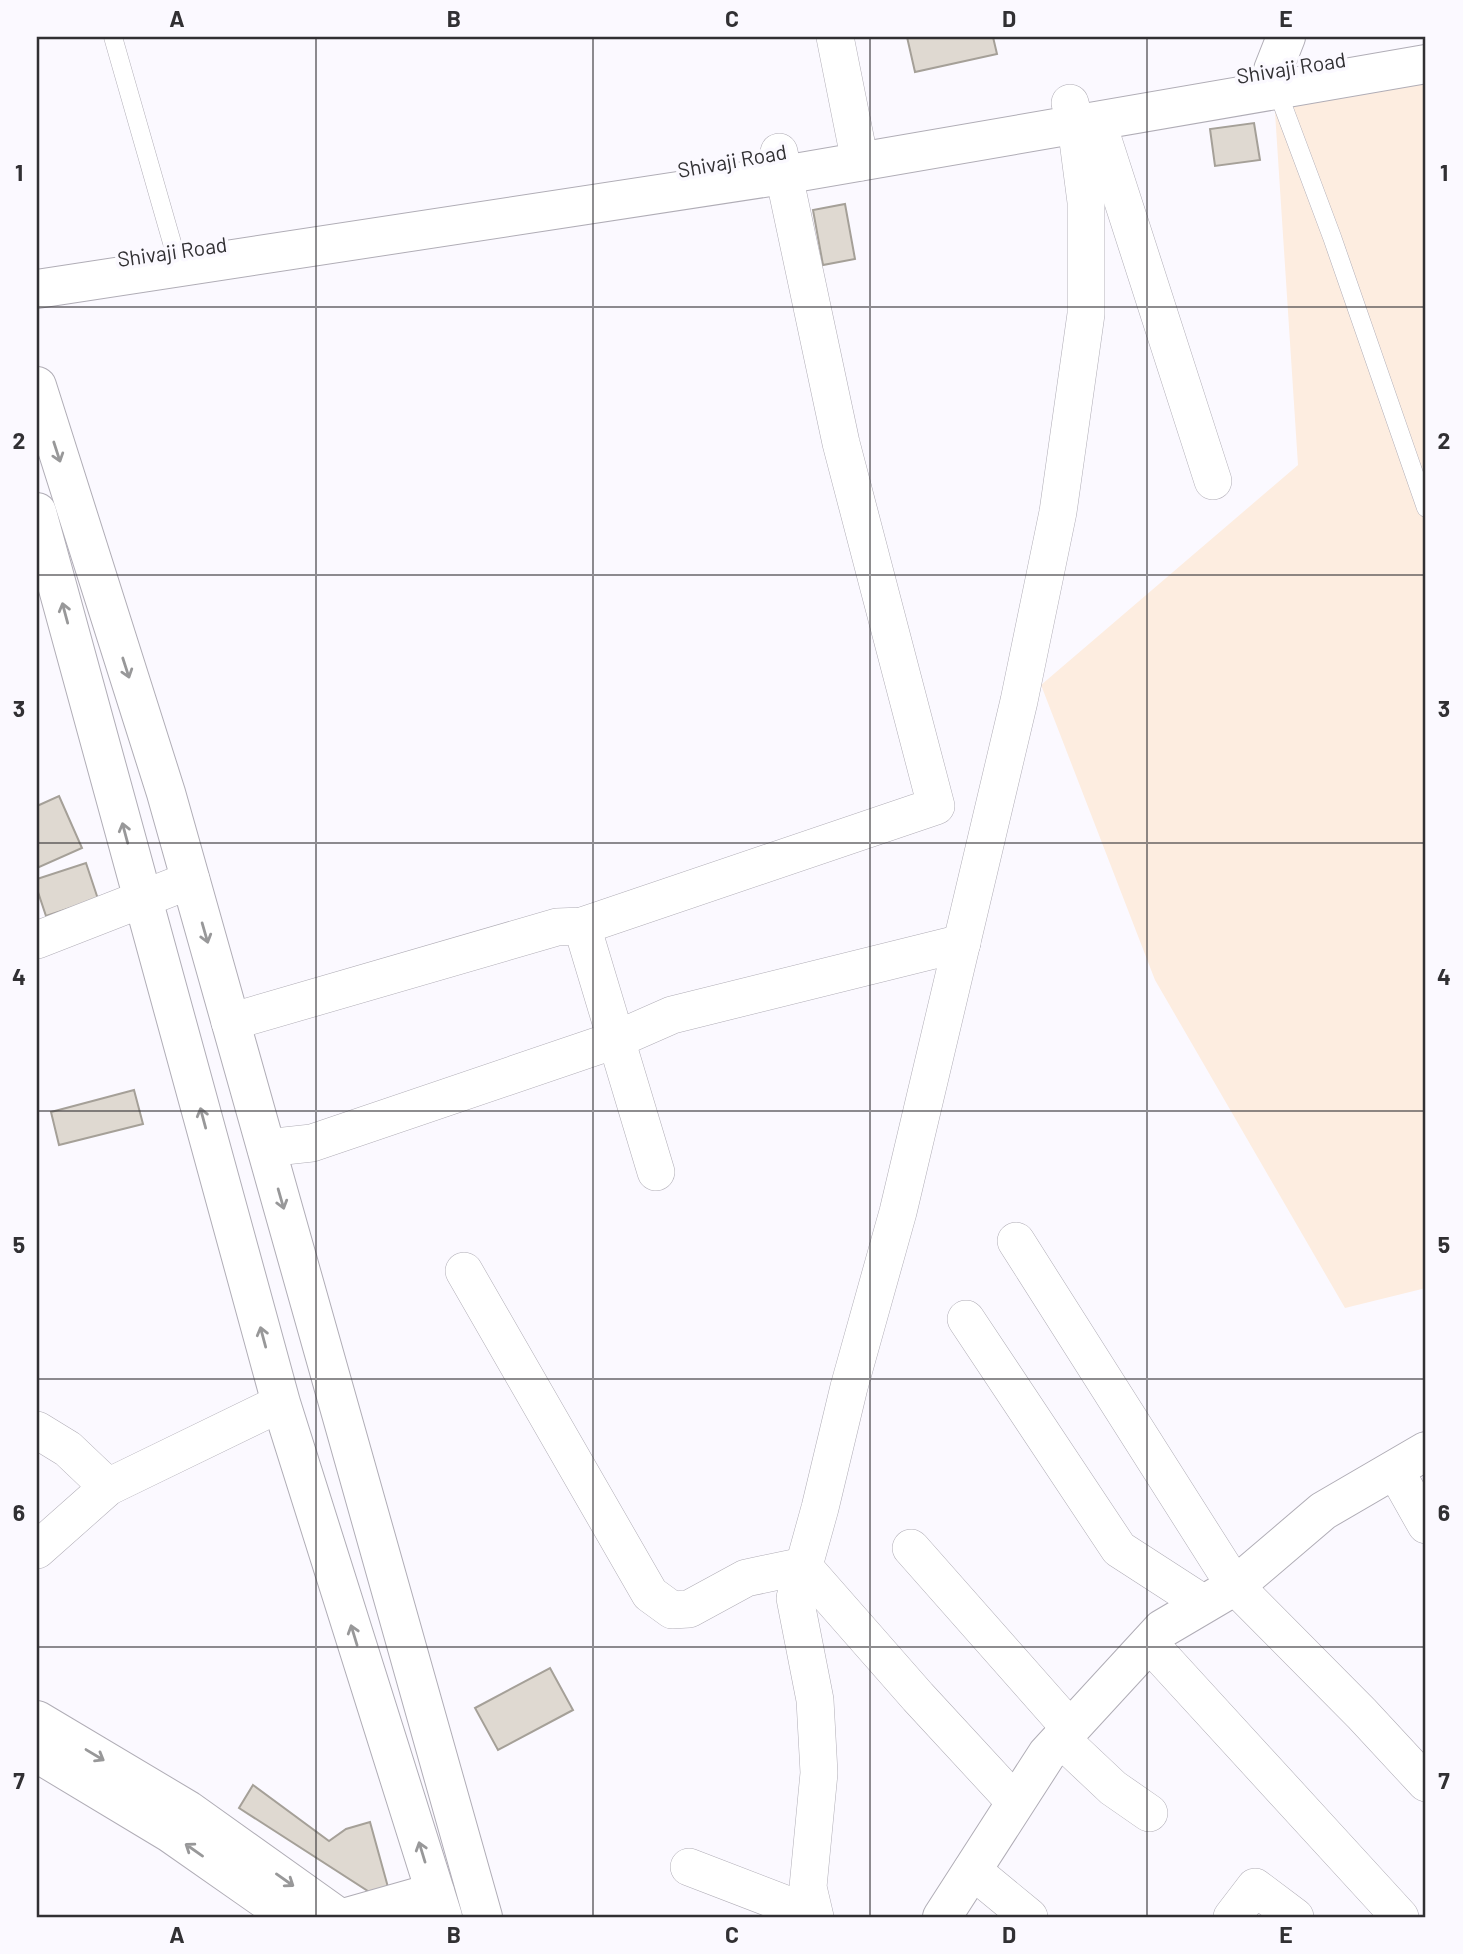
<svg xmlns="http://www.w3.org/2000/svg" width="1463" height="1954" font-family="Barlow,sans-serif">
	<style>
		.education { fill: #fdede0 }
		.building { fill: #dfd9d1; stroke: #a5a098; stroke-width: 2 }
		.lines { fill: none; stroke-linecap: round; stroke-linejoin: round }
		.lane-casing { stroke: #b0adb6; stroke-width: 19 }
		.street-casing { stroke: #b0adb6; stroke-width: 38 }
		.secondary-casing { stroke: #b0adb6; stroke-width: 40 }
		.primary-casing { stroke: #b0adb6; stroke-width: 40 }
		.lane { stroke: #fff; stroke-width: 18 }
		.street { stroke: #fff; stroke-width: 37 }
		.secondary { stroke: #fff; stroke-width: 38 }
		.primary { stroke: #fff; stroke-width: 38 }
		.oneway { stroke: #989899 }
		.grid { fill: none; stroke: #313033; stroke-width: 2; stroke-opacity: 0.55 }
		.labels { text-anchor: middle; dominant-baseline: central; stroke-width: 7; stroke-linejoin: round; paint-order: stroke }
		.street-label { font-size: 21px; fill: #313033; stroke: #fbf9ff }
		.neatline { fill: none; stroke: #313033; stroke-width: 2.5 }
		.grid-label { font-size: 23px; text-anchor: middle; font-weight: bold; fill: #313033 }
	</style>
	<rect width="100%" height="100%" fill="#fbf9ff"/>
	<polygon class="education" points="1426,75 1426,1288 1345,1308 1155,980 1041,685 1298,465 1274,97"/>
	<g class="building">
		<polygon points="907,37 993,37 997,54 915,72"/>
		<polygon points="1254,123 1260,160 1215,166 1210,129"/>
		<polygon points="845,204 855,259 823,265 813,210"/>
		<polygon points="59,796 82,848 37,868 37,806"/>
		<polygon points="86,863 98,899 46,916 37,889 37,879"/>
		<polygon points="134,1090 143,1124 59,1145 51,1112"/>
		<polygon points="550,1668 573,1710 498,1750 475,1708"/>
		<polygon points="253,1785 329,1841 346,1829 370,1822 391,1898 385,1902 239,1808"/>
	</g>
	<g class="lines">
		<defs>
			<g id="lane">
				<polyline points="113,37 179,267"/>
				<polyline points="1277,90 1332,237 1426,508"/>
			</g>
			<g id="street">
				<polyline points="835,37 860,162"/>
				<polyline points="1097,121 1213,481"/>
				<polyline points="582,926 656,1172"/>
				<polyline points="37,940 191,880"/>
				<polyline points="230,1022 557,927 582,926 936,806 841,443 779,152"/>
				<polyline points="266,1148 312,1143 615,1040 672,1015 962,943"/>
				<polyline points="1016,1241 1235,1586 1362,1714 1426,1783"/>
				<polyline points="464,1271 650,1594 672,1610 689,1609 746,1578 803,1566 918,1697 1015,1802"/>
				<polyline points="966,1319 1119,1549 1204,1604"/>
				<polyline points="37,1430 68,1449 108,1487"/>
				<polyline points="1395,1470 1426,1525"/>
				<polyline points="911,1548 1070,1728"/>
				<polyline points="37,1550 108,1487 281,1403"/>
				<polyline points="1149,1643 1400,1917"/>
				<polyline points="1061,1739 1113,1788 1149,1813"/>
				<polyline points="689,1867 814,1915"/>
				<polyline points="972,1870 1029,1917"/>
				<polyline points="815,1917 808,1887 819,1773 815,1700 795,1598 820,1508 849,1387 898,1212 1019,701 1058,512 1086,314 1086,202 1076,125 1070,103"/>
				<polyline points="1232,1917 1255,1887 1295,1917"/>
			</g>
			<g id="secondary">
				<polyline points="1277,90 1273,70 1286,37"/>
				<polyline points="37,1720 188,1810 338,1917"/>
				<polyline points="37,1753 170,1833 290,1917"/>
				<polyline points="942,1917 1047,1754 1162,1629 1235,1586 1323,1511 1426,1451"/>
			</g>
			<g id="primary">
				<polyline points="37,289 783,175 1426,64"/>
				<polyline points="37,386 166,793 483,1917"/>
				<polyline points="37,512 281,1403 443,1917"/>
				<polyline points="347,1917 435,1892"/>
			</g>
		</defs>
		<use href="#lane" class="lane-casing"/>
		<use href="#street" class="street-casing"/>
		<use href="#secondary" class="secondary-casing"/>
		<use href="#primary" class="primary-casing"/>
		<use href="#lane" class="lane"/>
		<use href="#street" class="street"/>
		<use href="#secondary" class="secondary"/>
		<use href="#primary" class="primary"/>
	</g>
	<defs><path id="oneway-shaft" d="M-6 0H5M1.5-3L5.5 0L1.5 3" fill="none" stroke-width="1.6" stroke-linecap="round" stroke-linejoin="round" transform="scale(1.75)"/></defs>
	<g class="oneway">
		<use href="#oneway-shaft" transform="translate(57 452) rotate(72)"/>
		<use href="#oneway-shaft" transform="translate(65 613) rotate(-105)"/>
		<use href="#oneway-shaft" transform="translate(126 668) rotate(72)"/>
		<use href="#oneway-shaft" transform="translate(125 833) rotate(-105)"/>
		<use href="#oneway-shaft" transform="translate(205 933) rotate(74)"/>
		<use href="#oneway-shaft" transform="translate(203 1118) rotate(-105)"/>
		<use href="#oneway-shaft" transform="translate(281 1199) rotate(74)"/>
		<use href="#oneway-shaft" transform="translate(263 1337) rotate(-105)"/>
		<use href="#oneway-shaft" transform="translate(354 1635) rotate(-107)"/>
		<use href="#oneway-shaft" transform="translate(95 1755) rotate(31)"/>
		<use href="#oneway-shaft" transform="translate(194 1850) rotate(-145)"/>
		<use href="#oneway-shaft" transform="translate(422 1852) rotate(-107)"/>
		<use href="#oneway-shaft" transform="translate(285 1880) rotate(35)"/>
	</g>
	<path class="grid" d="M316 37V1917M593 37V1917M870 37V1917M1147 37V1917M37 307H1426M37 575H1426M37 843H1426M37 1111H1426M37 1379H1426M37 1647H1426"/>
	<g class="labels">
		<g class="street-label">
			<text transform="translate(1291 67) rotate(-9)">Shivaji Road</text>
			<text transform="translate(732 160) rotate(-10)">Shivaji Road</text>
			<text transform="translate(172 251) rotate(-8)">Shivaji Road</text>
		</g>
	</g>
	<rect width="1463" height="1954" fill="none" stroke="#fbf9ff" stroke-width="77"/>
	<rect x="38" y="38" width="1386" height="1878" class="neatline"/>
	<g class="grid-label">
		<text x="177" y="27">A</text>
		<text x="454" y="27">B</text>
		<text x="732" y="27">C</text>
		<text x="1009" y="27">D</text>
		<text x="1286" y="27">E</text>
		<text x="19" y="181">1</text>
		<text x="1444" y="181">1</text>
		<text x="19" y="449">2</text>
		<text x="1444" y="449">2</text>
		<text x="19" y="717">3</text>
		<text x="1444" y="717">3</text>
		<text x="19" y="985">4</text>
		<text x="1444" y="985">4</text>
		<text x="19" y="1253">5</text>
		<text x="1444" y="1253">5</text>
		<text x="19" y="1521">6</text>
		<text x="1444" y="1521">6</text>
		<text x="19" y="1789">7</text>
		<text x="1444" y="1789">7</text>
		<text x="177" y="1943">A</text>
		<text x="454" y="1943">B</text>
		<text x="732" y="1943">C</text>
		<text x="1009" y="1943">D</text>
		<text x="1286" y="1943">E</text>
	</g>
</svg>
